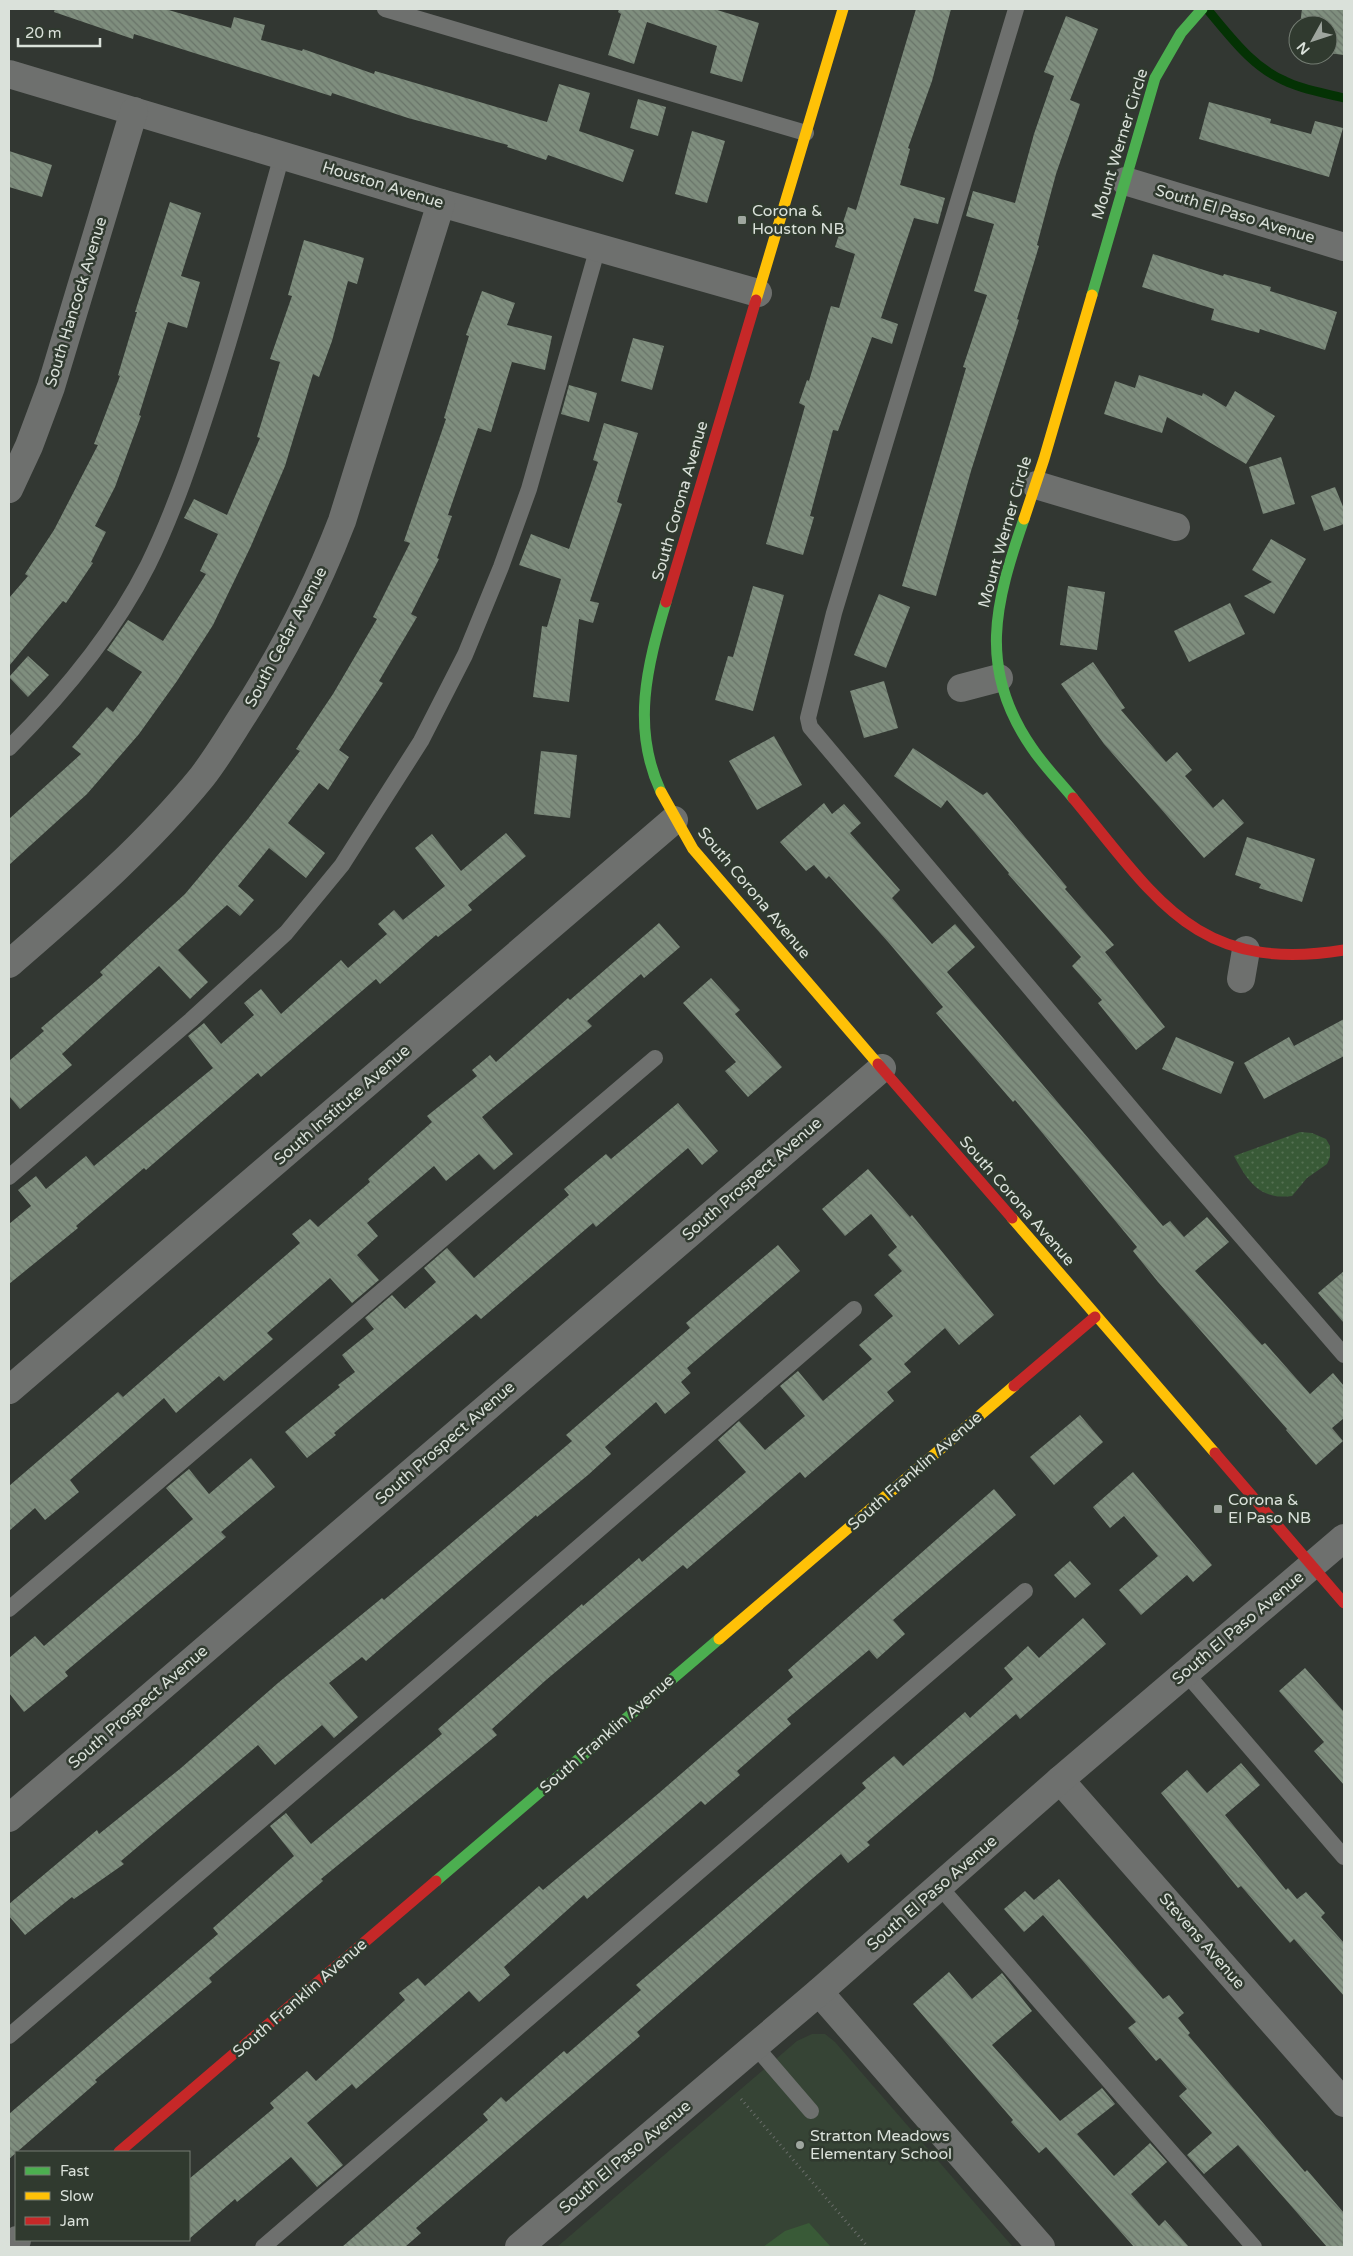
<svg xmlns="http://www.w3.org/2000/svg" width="1353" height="2256" font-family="'Varela Round',sans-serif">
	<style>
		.built { fill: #364435 }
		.grass { fill: #395a37 }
		.park { fill: url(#park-dots) }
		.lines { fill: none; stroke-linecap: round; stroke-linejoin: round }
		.stream { stroke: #043204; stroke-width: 9 }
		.building { fill: url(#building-back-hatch) }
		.path { stroke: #696d69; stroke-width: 3; stroke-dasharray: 1 4; stroke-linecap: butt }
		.lane { stroke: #6e706e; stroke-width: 16 }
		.street { stroke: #6e706e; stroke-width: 28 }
		.fast { stroke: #4caf50; stroke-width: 11 }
		.slow { stroke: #ffc107; stroke-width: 11 }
		.jam { stroke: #c62828; stroke-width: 11 }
		.poi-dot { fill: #9fa69f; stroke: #303a2f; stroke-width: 2 }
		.labels { text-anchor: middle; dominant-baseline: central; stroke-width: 5; stroke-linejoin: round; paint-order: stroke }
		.street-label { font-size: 16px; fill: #dae1da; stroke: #303a2f }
		.poi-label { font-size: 16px; fill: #dae1da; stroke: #303a2f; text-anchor: start }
	</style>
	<defs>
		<pattern id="park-dots" width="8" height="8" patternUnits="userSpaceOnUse" patternTransform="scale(1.25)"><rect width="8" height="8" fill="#395a37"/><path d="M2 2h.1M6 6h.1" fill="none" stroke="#557153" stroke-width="1.8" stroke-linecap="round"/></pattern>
		<pattern id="building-back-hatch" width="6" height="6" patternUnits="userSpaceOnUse" patternTransform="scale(1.25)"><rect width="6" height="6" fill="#7f8e7e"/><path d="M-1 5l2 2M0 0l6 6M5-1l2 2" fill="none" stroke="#697469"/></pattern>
	</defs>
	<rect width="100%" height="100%" fill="#323732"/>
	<polygon class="built" points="812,2034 825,2034 835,2042 1013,2247 557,2247 797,2041"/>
	<polygon class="grass" points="809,2223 831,2247 763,2247 785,2231"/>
	<path class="park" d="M1300 1132 1312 1133 1326 1139 1330 1146V1157L1327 1164 1307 1178 1292 1196C1260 1200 1248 1182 1234 1156Z"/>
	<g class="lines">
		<path class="stream" d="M1207 9C1230 36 1252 67 1285 81 1303 90 1325 93 1344 98"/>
	</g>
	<g class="building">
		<polygon points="55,9 165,9 231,28 234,17 265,25 261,40 302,51 303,49 374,74 375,71 547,122 559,84 590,93 579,131 634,150 623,182 548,155 546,160 507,147 508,145 408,118 332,93 331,96 134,34 133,39 54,12"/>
		<polygon points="619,9 714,9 759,23 742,82 710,73 717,46 647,22 634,64 608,55 621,14 618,12"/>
		<polygon points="916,9 951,9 932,81 908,148 910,149 900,185 945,198 938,224 914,218 881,318 898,324 892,344 872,337 838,431 833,430 810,516 814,517 803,555 766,544 805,406 799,403 807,380 809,381 831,306 839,308 855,254 835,247 848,207 856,210"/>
		<polygon points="1302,9 1344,9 1344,55 1328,53 1328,25 1300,25"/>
		<polygon points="1066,16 1098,29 1070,100 1080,104 1056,174 1037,245 1039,246 1017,319 1019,320 971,471 936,596 902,586 966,368 963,367 987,295 974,291 994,224 966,216 973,191 1015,203 1034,134 1054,76 1044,72"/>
		<polygon points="638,99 666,107 658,136 630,128"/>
		<polygon points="1209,102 1271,119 1270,123 1311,134 1315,121 1343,128 1329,177 1199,139"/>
		<polygon points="692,131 725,141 707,203 675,194"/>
		<polygon points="9,151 52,165 42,197 9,187"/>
		<polygon points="170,202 201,213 181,276 200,282 187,328 168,322 139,415 141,416 115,487 95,526 106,532 91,562 93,563 66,603 63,601 9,666 9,598 28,576 25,574 54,530 98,445 94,444 120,376 118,375 137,312 135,312"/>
		<polygon points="304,240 364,258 357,284 348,281 332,341 319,377 313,374 285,466 251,546 213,625 177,681 139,734 87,794 9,865 9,819 81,754 72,747 107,707 113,712 142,672 107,650 128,620 163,641 206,574 200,571 218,534 184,518 194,499 227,515 260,438 257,437 280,362 270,359 292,296 288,295"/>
		<polygon points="1153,254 1223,276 1224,274 1271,287 1270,291 1337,312 1325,350 1260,329 1259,333 1211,320 1214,309 1142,287"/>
		<polygon points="482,291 515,303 507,325 552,336 545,370 512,362 491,432 478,428 448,515 452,516 437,558 439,559 411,614 417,617 379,681 383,683 339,750 349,757 328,790 319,783 288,823 325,853 306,878 269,848 238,886 254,900 240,916 227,905 178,950 208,982 190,999 159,966 62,1054 72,1065 20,1109 9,1096 9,1061 44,1031 41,1028 103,975 100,972 185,894 248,819 300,751 296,749 333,694 377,619 373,617 410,543 404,541 446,419 444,418 469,336 466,335"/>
		<polygon points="633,338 664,346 652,390 621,381"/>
		<polygon points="1139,375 1202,396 1203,393 1226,407 1235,391 1275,416 1246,464 1167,417 1162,433 1104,414 1115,381 1135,388"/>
		<polygon points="569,385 597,393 589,422 561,414"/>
		<polygon points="604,423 638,433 617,502 622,504 590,601 599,603 593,623 579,619 569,702 533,697 542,626 547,627 561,579 519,565 531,534 569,549 598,462 593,460"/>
		<polygon points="1281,457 1295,504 1263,514 1249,467"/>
		<polygon points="1335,487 1344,509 1344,524 1324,531 1311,496"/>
		<polygon points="1271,539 1306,559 1274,614 1244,596 1272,582 1252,570"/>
		<polygon points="753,586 784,595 753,711 715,700 728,656 733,657"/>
		<polygon points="1068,586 1105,592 1097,650 1060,645"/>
		<polygon points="879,594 910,607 886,668 854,655"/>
		<polygon points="1230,603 1245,634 1189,662 1174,631"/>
		<polygon points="28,656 49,675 28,697 9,677"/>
		<polygon points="1093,662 1125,708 1121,710 1166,762 1177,752 1192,770 1185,776 1213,808 1223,799 1244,823 1204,858 1104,744 1061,684"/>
		<polygon points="884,681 898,728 864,738 850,691"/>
		<polygon points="774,736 802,785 757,810 729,761"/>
		<polygon points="913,748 983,795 987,792 1067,887 1065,889 1114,945 1105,952 1165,1027 1136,1050 1098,1003 1102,1000 1072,966 1081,957 1008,874 1009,873 947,800 941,808 894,776"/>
		<polygon points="541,751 577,755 570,818 534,814"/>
		<polygon points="824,803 832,814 844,804 861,823 850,833 900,890 892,898 932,944 955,924 975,947 947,972 1163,1226 1170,1221 1184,1237 1207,1217 1229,1242 1195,1271 1262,1345 1265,1343 1310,1394 1333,1373 1344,1386 1344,1418 1332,1428 1343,1441 1316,1465 1286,1430 1287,1429 1158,1282 1133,1251 1137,1247 1015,1100 1013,1102 936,1013 943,1007 889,943 829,876 826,879 814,865 806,871 780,842"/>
		<polygon points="506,833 526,856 468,905 472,910 438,937 436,935 380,984 376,979 261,1077 258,1073 146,1170 144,1168 76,1226 78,1228 9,1284 9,1224 31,1206 18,1190 36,1176 46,1189 86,1156 94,1166 213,1068 188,1036 204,1023 221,1044 254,1015 244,1003 261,989 281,1014 341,960 348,968 387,934 378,924 394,910 403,920 445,886 415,848 432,834 461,871"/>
		<polygon points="1247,837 1315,859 1302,902 1259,888 1261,884 1235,875"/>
		<polygon points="659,923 680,947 644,978 641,974 587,1021 592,1026 482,1117 513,1154 494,1170 479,1154 446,1181 434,1166 367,1223 378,1236 357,1255 379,1280 352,1303 330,1278 267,1333 273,1339 224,1381 219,1376 176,1413 164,1398 70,1480 79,1492 45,1520 35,1508 9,1531 9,1486 118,1392 123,1397 300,1243 292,1234 310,1219 318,1227 370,1182 368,1179 432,1122 427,1116 477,1076 472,1070 490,1055 496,1062 568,998 570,1000"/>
		<polygon points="711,978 740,1010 735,1014 782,1067 748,1097 725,1071 736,1062 683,1003"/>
		<polygon points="1344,1019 1344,1056 1264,1099 1244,1063 1289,1037 1294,1046"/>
		<polygon points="1176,1037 1234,1062 1221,1094 1162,1069"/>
		<polygon points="678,1103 718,1151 702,1165 688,1148 596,1227 593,1223 481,1319 476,1314 334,1433 336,1435 307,1458 285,1432 340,1387 338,1385 355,1372 342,1355 374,1329 365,1318 392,1295 405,1309 436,1282 424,1268 447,1248 474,1278 569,1195 564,1189 606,1154 611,1159"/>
		<polygon points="868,1169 910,1217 912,1215 994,1315 959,1345 945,1328 904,1364 911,1372 887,1392 894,1401 805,1478 800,1472 687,1569 683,1565 546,1680 492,1729 497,1735 321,1879 323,1881 209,1978 212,1982 95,2080 97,2082 9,2159 9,2114 218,1934 213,1928 294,1856 270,1826 286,1813 311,1844 442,1734 438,1729 582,1604 583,1606 639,1558 642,1562 746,1472 718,1440 739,1421 765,1450 805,1416 780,1386 798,1371 823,1401 872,1359 859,1345 893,1316 874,1295 902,1271 888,1255 897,1247 871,1214 845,1236 822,1209"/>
		<polygon points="778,1245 800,1271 687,1368 691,1373 681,1382 690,1393 665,1414 656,1402 605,1447 611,1454 588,1475 537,1517 536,1515 366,1661 362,1657 329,1683 358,1717 334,1738 322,1725 275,1765 258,1745 121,1861 124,1864 74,1899 72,1897 25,1935 9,1916 9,1904 97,1830 99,1834 181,1768 278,1683 382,1598 384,1600 572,1441 566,1435 690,1328 686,1323"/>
		<polygon points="1344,1271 1344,1323 1318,1293"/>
		<polygon points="1080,1415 1103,1442 1054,1485 1030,1457"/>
		<polygon points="251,1458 275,1487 221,1532 226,1537 65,1672 68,1676 24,1712 9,1693 9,1658 35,1636 44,1646 193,1519 166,1488 189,1469 209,1494"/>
		<polygon points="1133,1472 1212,1565 1193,1582 1187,1575 1141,1615 1119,1590 1158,1556 1124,1516 1110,1528 1093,1507"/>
		<polygon points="994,1489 1016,1515 893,1620 905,1634 877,1659 869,1650 787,1719 791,1724 737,1771 740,1775 705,1805 701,1801 587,1899 584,1895 504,1967 510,1975 479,2002 469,1991 356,2089 352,2084 307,2123 343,2165 317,2187 291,2157 237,2202 235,2199 189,2239 189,2179 274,2108 270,2103 307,2071 316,2081 405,2000 399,1993 418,1978 425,1986 539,1886 543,1890 659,1793 793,1677 788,1670"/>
		<polygon points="1070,1561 1091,1584 1075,1598 1054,1575"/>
		<polygon points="1083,1618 1106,1644 1020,1719 1016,1714 867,1842 870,1845 848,1863 841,1854 805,1885 637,2032 640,2036 416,2228 421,2233 405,2247 342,2247 488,2120 483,2114 501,2097 506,2102 564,2051 567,2054 641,1990 636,1985 866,1788 862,1783 894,1756 903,1766 965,1712 970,1718 1013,1679 1004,1668 1028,1646 1039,1658"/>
		<polygon points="1305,1668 1344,1712 1344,1785 1314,1751 1324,1742 1279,1691"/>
		<polygon points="1241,1763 1260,1785 1225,1815 1286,1890 1288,1888 1297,1899 1306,1892 1325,1913 1321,1917 1344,1943 1344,1996 1294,1939 1290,1943 1241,1886 1238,1888 1161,1793 1187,1770 1207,1793"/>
		<polygon points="1059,1879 1163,1999 1169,1995 1184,2013 1178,2018 1190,2033 1188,2035 1305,2172 1307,2170 1344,2213 1344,2247 1327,2247 1238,2145 1204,2174 1187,2155 1212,2133 1179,2096 1187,2089 1160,2058 1156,2061 1128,2028 1136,2022 1043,1915 1024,1932 1004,1909 1025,1891 1034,1900"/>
		<polygon points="949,1972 972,1999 1002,1973 1032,2011 992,2045 1060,2121 1102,2088 1115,2104 1077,2134 1114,2176 1150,2143 1167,2162 1131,2194 1159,2226 1165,2220 1189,2247 1134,2247 1046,2147 1039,2153 1011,2122 1013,2120 913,2004"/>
	</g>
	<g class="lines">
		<polyline class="path" points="741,2099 868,2247"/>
		<g class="lane">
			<polyline points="385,9 806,133"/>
			<polyline points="1016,9 834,613 808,718 810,727 1162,1145 1344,1355"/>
			<path d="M9 748C63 694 114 633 148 565 174 512 193 455 211 399 237 318 259 237 282 155"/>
			<polyline points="9,1177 191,1020 286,933 342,865 421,741 465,655 501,567 529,489 598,247"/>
			<polyline points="9,1609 655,1058"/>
			<polyline points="1185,1672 1344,1857"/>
			<polyline points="939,1886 1254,2247"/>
			<polyline points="9,2036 433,1673 854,1309"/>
			<polyline points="755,2046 811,2111"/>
			<polyline points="263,2247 1025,1591"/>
		</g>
		<g class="street">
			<polyline points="9,74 441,203 758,293"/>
			<polyline points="1125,181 1344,247"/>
			<polyline points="1036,485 1176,527"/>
			<polyline points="9,489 29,446 51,387 134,111"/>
			<polyline points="961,688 999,678"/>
			<path d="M9 964C77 905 145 847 202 777 216 759 228 739 240 720 281 657 315 591 342 521L441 203"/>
			<polyline points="1241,979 1246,950"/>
			<polyline points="9,1390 674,820"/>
			<polyline points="1060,1780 1344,2103"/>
			<polyline points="9,1818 882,1068"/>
			<polyline points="819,1992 1041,2247"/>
			<polyline points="9,2247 17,2240"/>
			<polyline points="519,2247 819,1992 1060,1780 1344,1538"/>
		</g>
		<g class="fast">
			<polyline points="1092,295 1155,78 1181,33 1202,9"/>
			<path d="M1024 519C995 603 977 669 1032 748 1044 766 1060 782 1073 798"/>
			<path d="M661 792C631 728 647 666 666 602"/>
			<polyline points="436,1881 719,1639"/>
		</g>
		<g class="slow">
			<polyline points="756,300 843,9"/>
			<polyline points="1024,519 1044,459 1092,295"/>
			<polyline points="661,792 693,849 878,1064"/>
			<polyline points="1012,1218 1215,1453"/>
			<polyline points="719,1639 1014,1386"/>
		</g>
		<g class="jam">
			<polyline points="666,602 756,300"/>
			<path d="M1073 798C1157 899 1196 974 1344 950"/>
			<polyline points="878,1064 1012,1218"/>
			<polyline points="1014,1386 1095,1317"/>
			<polyline points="1215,1453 1344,1603"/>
			<polyline points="119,2152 436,1881"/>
		</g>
	</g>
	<g class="poi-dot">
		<rect x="737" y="215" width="10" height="10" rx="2.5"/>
		<rect x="1213" y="1504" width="10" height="10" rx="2.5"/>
		<circle cx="800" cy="2145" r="5"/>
	</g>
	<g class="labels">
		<g class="street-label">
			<text transform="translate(1120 144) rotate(-73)">Mount Werner Circle</text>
			<text transform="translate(383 185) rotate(17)">Houston Avenue</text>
			<text transform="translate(1235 214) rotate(17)">South El Paso Avenue</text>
			<text transform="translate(76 302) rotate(-73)">South Hancock Avenue</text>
			<text transform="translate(680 501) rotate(-74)">South Corona Avenue</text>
			<text transform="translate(1005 532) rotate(-74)">Mount Werner Circle</text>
			<text transform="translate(286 637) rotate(-62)">South Cedar Avenue</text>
			<text transform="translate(754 893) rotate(50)">South Corona Avenue</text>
			<text transform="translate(342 1105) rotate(-41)">South Institute Avenue</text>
			<text transform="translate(752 1179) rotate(-41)">South Prospect Avenue</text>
			<text transform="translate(1017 1201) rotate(49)">South Corona Avenue</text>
			<text transform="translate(445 1443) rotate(-41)">South Prospect Avenue</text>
			<text transform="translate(915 1471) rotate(-41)">South Franklin Avenue</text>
			<text transform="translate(1238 1628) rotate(-40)">South El Paso Avenue</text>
			<text transform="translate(138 1707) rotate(-41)">South Prospect Avenue</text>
			<text transform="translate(607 1734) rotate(-41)">South Franklin Avenue</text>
			<text transform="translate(932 1893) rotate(-41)">South El Paso Avenue</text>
			<text transform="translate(1202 1941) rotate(49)">Stevens Avenue</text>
			<text transform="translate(300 1998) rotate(-41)">South Franklin Avenue</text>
			<text transform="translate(625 2157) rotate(-40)">South El Paso Avenue</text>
		</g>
		<g class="poi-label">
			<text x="752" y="211">Corona &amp;<tspan x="752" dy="18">Houston NB</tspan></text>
			<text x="1228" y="1500">Corona &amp;<tspan x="1228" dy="18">El Paso NB</tspan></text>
			<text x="810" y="2136">Stratton Meadows<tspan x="810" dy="18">Elementary School</tspan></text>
		</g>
	</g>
	<rect width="1353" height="2256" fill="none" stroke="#dae1da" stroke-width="20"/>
	<rect x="15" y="2151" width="175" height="90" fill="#303a2f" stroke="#747d73"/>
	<rect x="25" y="2167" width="25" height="8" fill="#4caf50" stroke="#747d73"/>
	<text x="60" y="2176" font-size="15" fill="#dae1da">Fast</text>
	<rect x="25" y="2192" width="25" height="8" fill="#ffc107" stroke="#747d73"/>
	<text x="60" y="2201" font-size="15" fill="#dae1da">Slow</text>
	<rect x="25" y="2217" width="25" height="8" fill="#c62828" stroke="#747d73"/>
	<text x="60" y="2226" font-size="15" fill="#dae1da">Jam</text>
	<g transform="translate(1313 40) rotate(230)"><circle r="24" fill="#303a2f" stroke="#747d73"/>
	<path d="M0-4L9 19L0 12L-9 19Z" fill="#9fa69f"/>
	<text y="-8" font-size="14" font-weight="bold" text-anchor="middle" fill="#dae1da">N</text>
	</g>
	<path d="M18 38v8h82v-8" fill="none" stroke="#dae1da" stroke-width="2.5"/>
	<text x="25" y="38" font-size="15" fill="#dae1da" stroke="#303a2f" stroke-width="4" paint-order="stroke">20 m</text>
</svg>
